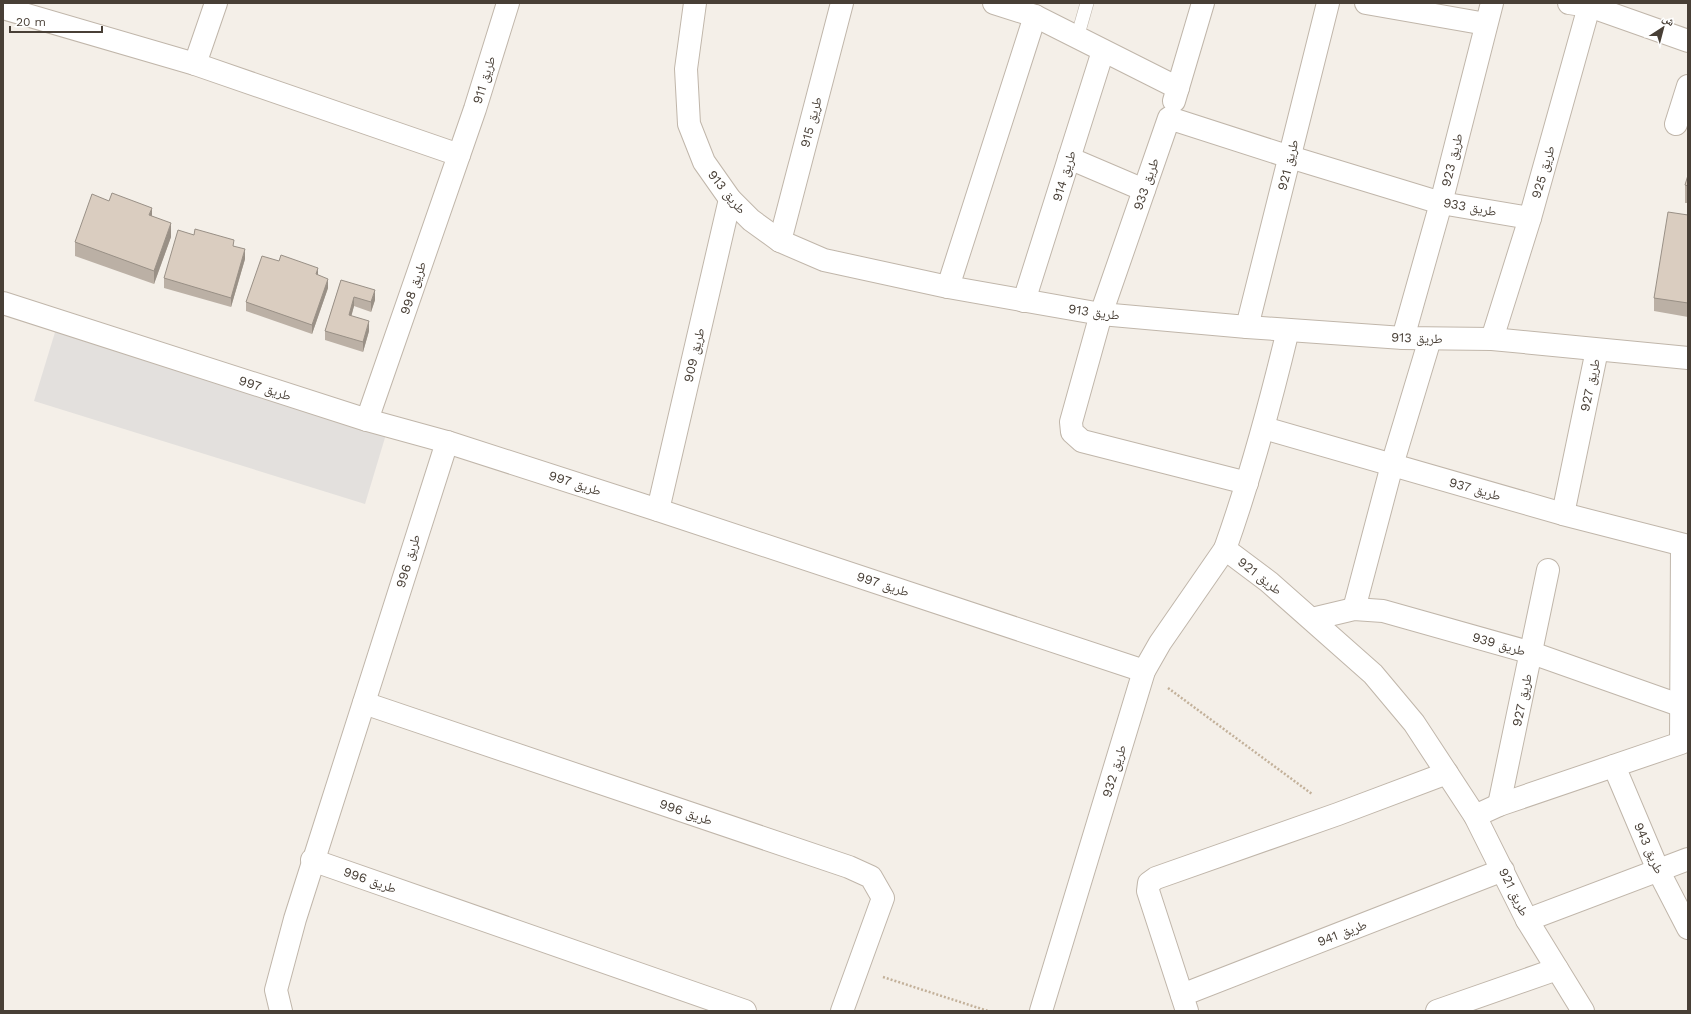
<svg xmlns="http://www.w3.org/2000/svg" width="1691" height="1014" font-family="'Work Sans','Noto Naskh Arabic',sans-serif">
	<style>
		.parking { fill: #e3e0dd }
		.lines { fill: none; stroke-linecap: round; stroke-linejoin: round }
		.service-casing { stroke: #c0b6aa; stroke-width: 14 }
		.minor-casing { stroke: #c0b6aa; stroke-width: 24 }
		.path { stroke: #c3b19a; stroke-width: 2.5; stroke-dasharray: 2 2; stroke-linecap: butt }
		.service { stroke: #fff; stroke-width: 13 }
		.minor { stroke: #fff; stroke-width: 22 }
		.wall { fill: #bbb0a5 }
		.shaded-wall { fill: #999086 }
		.building { fill: #dacdc0; stroke: #999086 }
		.labels { text-anchor: middle; dominant-baseline: central; stroke-width: 3; stroke-linejoin: round; paint-order: stroke }
		.street-label { font-size: 13px; fill: #483f36; stroke: #fff }
	</style>
	<rect width="100%" height="100%" fill="#f4efe8"/>
	<polygon class="parking" points="56,329 387,431 365,504 34,401"/>
	<g class="lines">
		<defs>
			<polyline id="service" points="1077,38 1087,3"/>
			<g id="minor">
				<polyline points="695,3 686,69 689,124 704,162 730,199 751,220 780,241 824,260 948,287 1101,314 1247,327 1403,338 1492,339 1688,358"/>
				<polyline points="994,3 1035,16 1178,88"/>
				<polyline points="1366,3 1486,24"/>
				<polyline points="1569,3 1589,6 1688,41"/>
				<polyline points="3,8 195,64 459,155"/>
				<polyline points="195,64 216,3"/>
				<polyline points="1174,101 1203,3"/>
				<polyline points="1676,124 1688,86"/>
				<polyline points="1069,158 1144,190"/>
				<polyline points="780,241 842,3"/>
				<polyline points="948,287 1035,16"/>
				<polyline points="1024,301 1103,51"/>
				<polyline points="3,303 367,420 447,442 658,510 1144,671"/>
				<polyline points="1247,327 1328,3"/>
				<path d="M1288 330C1270 405 1251 476 1225 549L1269 582 1373 674 1414 723 1475 816 1527 920 1583 1011"/>
				<polyline points="1403,338 1441,203 1492,3"/>
				<polyline points="1492,339 1530,218 1590,3"/>
				<polyline points="367,420 475,109 508,3"/>
				<polyline points="1264,428 1563,514 1688,546"/>
				<polyline points="1247,483 1082,441 1072,432 1071,422 1101,314 1169,118 1290,157 1441,203 1530,218"/>
				<polyline points="658,510 730,199"/>
				<polyline points="1563,514 1597,350"/>
				<polyline points="1354,609 1392,465 1430,339"/>
				<polyline points="1312,619 1354,609 1383,611 1532,653 1682,706"/>
				<polyline points="364,703 849,867 871,877 883,898 842,1011"/>
				<polyline points="1614,766 1658,870 1688,928"/>
				<polyline points="1499,805 1548,570"/>
				<polyline points="1475,816 1499,805 1681,743 1682,546"/>
				<polyline points="312,860 745,1011"/>
				<polyline points="1527,920 1688,859"/>
				<polyline points="1182,995 1503,870"/>
				<polyline points="281,1011 276,990 295,919 447,442"/>
				<polyline points="1041,1011 1144,671 1160,643 1225,549"/>
				<polyline points="1187,1011 1148,891 1149,883 1156,878 1338,814 1447,773"/>
				<polyline points="1437,1011 1557,969"/>
			</g>
		</defs>
		<use href="#service" class="service-casing"/>
		<use href="#minor" class="minor-casing"/>
		<g class="path">
			<polyline points="1168,688 1312,794"/>
			<polyline points="883,977 988,1011"/>
		</g>
		<use href="#service" class="service"/>
		<use href="#minor" class="minor"/>
	</g>
	<g class="wall">
		<polygon points="1688,175 1688,203 1685,203 1685,185"/>
		<polygon points="1688,215 1688,317 1654,311 1654,298"/>
		<polygon points="152,216 171,237 154,284 75,256 75,242"/>
		<polygon points="234,246 245,259 231,307 164,288 164,278"/>
		<polygon points="318,275 328,288 312,334 246,311 246,302"/>
		<polygon points="341,280 375,300 371,312 354,306 351,316 369,331 363,352 325,340 325,331"/>
	</g>
	<g class="shaded-wall">
		<polygon points="152,208 152,222 149,215"/>
		<polygon points="171,223 171,237 154,284 154,271"/>
		<polygon points="245,249 245,259 231,307 231,298"/>
		<polygon points="318,268 318,277 316,274"/>
		<polygon points="328,279 328,288 312,334 312,325"/>
		<polygon points="375,290 375,300 371,312 371,302"/>
		<polygon points="354,297 354,306 349,325 349,315"/>
		<polygon points="369,321 369,331 363,352 363,342"/>
	</g>
	<g class="building">
		<polygon points="1688,175 1688,186 1685,185"/>
		<polygon points="112,193 152,208 149,215 171,223 154,271 75,242 92,194 109,201"/>
		<polygon points="1668,212 1688,215 1688,303 1654,298"/>
		<polygon points="195,229 234,240 233,246 245,249 231,298 164,278 178,230 194,235"/>
		<polygon points="281,255 318,268 316,274 328,279 312,325 246,302 262,256 279,261"/>
		<polygon points="341,280 375,290 371,302 354,297 349,315 369,321 363,342 325,331"/>
	</g>
	<g class="labels">
		<g class="street-label">
			<text transform="translate(484 80) rotate(-73)">طريق 911</text>
			<text transform="translate(811 122) rotate(-75)">طريق 915</text>
			<text transform="translate(1452 160) rotate(-76)">طريق 923</text>
			<text transform="translate(1288 165) rotate(-76)">طريق 921</text>
			<text transform="translate(1543 172) rotate(-74)">طريق 925</text>
			<text transform="translate(1064 176) rotate(-73)">طريق 914</text>
			<text transform="translate(1146 184) rotate(-71)">طريق 933</text>
			<text transform="translate(727 192) rotate(51)">طريق 913</text>
			<text transform="translate(1470 207) rotate(10)">طريق 933</text>
			<text transform="translate(413 288) rotate(-71)">طريق 998</text>
			<text transform="translate(1094 312) rotate(8)">طريق 913</text>
			<text transform="translate(1417 338) rotate(2)">طريق 913</text>
			<text transform="translate(694 355) rotate(-77)">طريق 909</text>
			<text transform="translate(1590 385) rotate(-78)">طريق 927</text>
			<text transform="translate(265 388) rotate(18)">طريق 997</text>
			<text transform="translate(575 483) rotate(18)">طريق 997</text>
			<text transform="translate(1475 489) rotate(16)">طريق 937</text>
			<text transform="translate(408 561) rotate(-73)">طريق 996</text>
			<text transform="translate(1260 576) rotate(38)">طريق 921</text>
			<text transform="translate(883 584) rotate(18)">طريق 997</text>
			<text transform="translate(1499 644) rotate(16)">طريق 939</text>
			<text transform="translate(1522 700) rotate(-78)">طريق 927</text>
			<text transform="translate(1114 771) rotate(-73)">طريق 932</text>
			<text transform="translate(686 812) rotate(19)">طريق 996</text>
			<text transform="translate(1649 848) rotate(66)">طريق 943</text>
			<text transform="translate(370 880) rotate(19)">طريق 996</text>
			<text transform="translate(1514 892) rotate(64)">طريق 921</text>
			<text transform="translate(1342 933) rotate(-21)">طريق 941</text>
		</g>
	</g>
	<rect width="1691" height="1014" fill="none" stroke="#483f36" stroke-width="8"/>
	<g transform="translate(1663 28) rotate(36)" stroke="#ffffff" stroke-width="3" paint-order="stroke">
	<path d="M0-3L7 15L0 10L-7 15Z" fill="#483f36"/>
	<text y="-6" font-size="11" font-weight="bold" text-anchor="middle" fill="#483f36">ش</text>
	</g>
	<path d="M10 26v6h92v-6" fill="none" stroke="#483f36" stroke-width="2"/>
	<text x="16" y="26" font-size="12" fill="#483f36" stroke="#ffffff" stroke-width="3" paint-order="stroke">20 m</text>
</svg>
